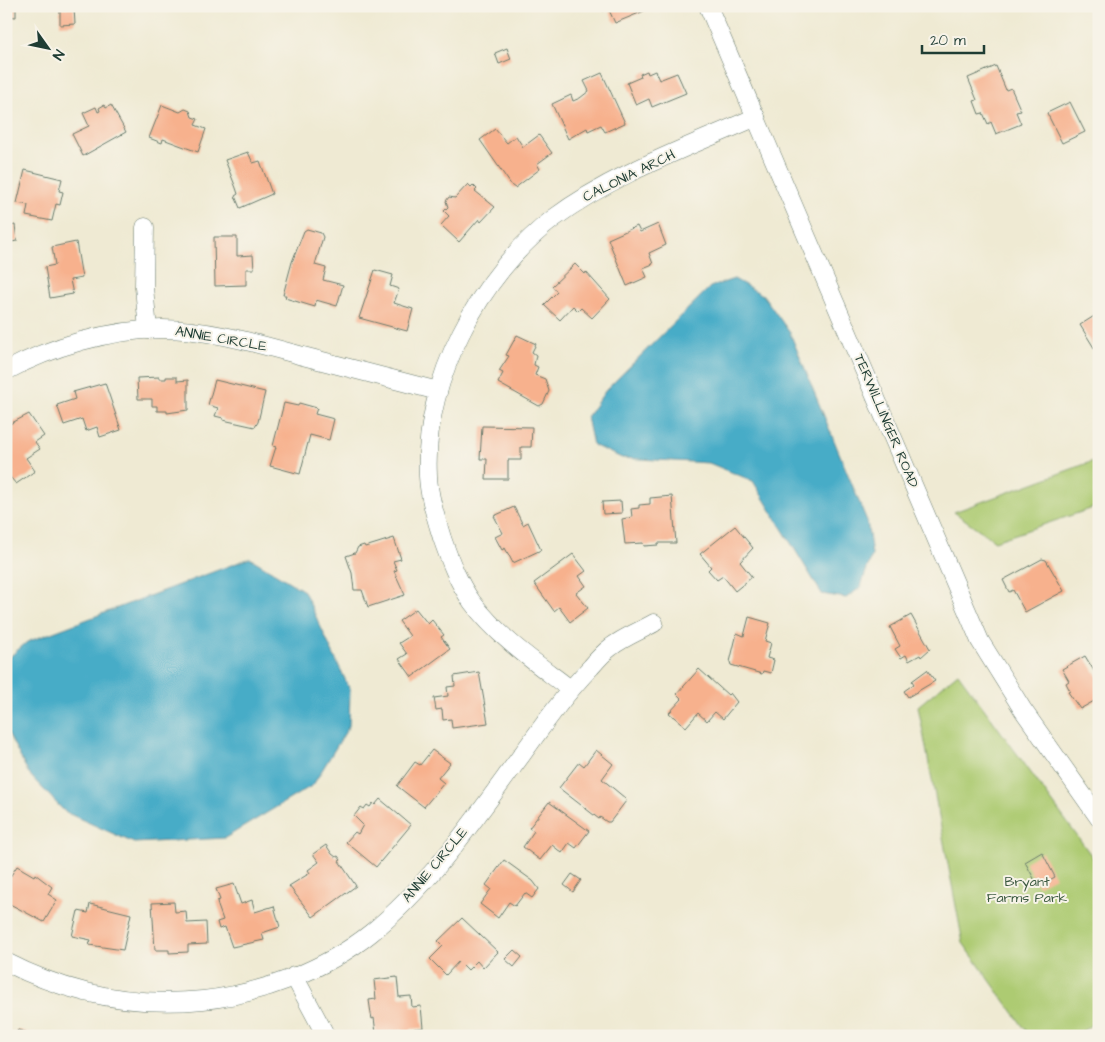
<svg xmlns="http://www.w3.org/2000/svg" width="1105" height="1042" font-family="'Architects Daughter',sans-serif">
	<style>
		.green { fill: #adcb72; stroke: #668453 }
		.water { fill: #47acc7; stroke: #33747e }
		.building { fill: #f7b18d }
		.lines { fill: none; stroke-linecap: round; stroke-linejoin: round }
		.street-casing { stroke: #687a6c; stroke-width: 19 }
		.street { stroke: #fff; stroke-width: 18 }
		.labels { text-anchor: middle; dominant-baseline: central; stroke-width: 4; stroke-linejoin: round; paint-order: stroke }
		.street-label { font-size: 14px; fill: #1f3d34; stroke: #f7f3e8 }
		.park-label { font-size: 14px; fill: #3b5940; stroke: #f7f3e8 }
	</style>
	<rect width="100%" height="100%" fill="#f7f3e8"/>
	<filter id="ink" filterUnits="userSpaceOnUse"><feTurbulence type="fractalNoise" baseFrequency=".02" numOctaves="2"/><feDisplacementMap in="SourceGraphic" scale="10" xChannelSelector="R" yChannelSelector="G"/><feConvolveMatrix kernelMatrix="1 2 1 2 8 2 1 2 1" color-interpolation-filters="sRGB"/></filter>
	<filter id="wash" filterUnits="userSpaceOnUse"><feTurbulence type="fractalNoise" baseFrequency=".0096" numOctaves="4" result="noise"/><feDisplacementMap in="SourceGraphic" scale="20" xChannelSelector="R" yChannelSelector="G"/><feGaussianBlur stdDeviation="1.12" result="paint"/><feColorMatrix in="noise" values="0 0 0 0 0 0 0 0 0 0 0 0 0 0 0 0 0 1.4 0 .05"/><feComposite in="paint" operator="in"/></filter>
	<g filter="url(#wash)">
		<rect width="100%" height="100%" fill="#efead3"/>
		<g class="green">
			<polygon points="1099,459 1099,506 995,541 954,512"/>
			<polygon points="958,673 1099,866 1099,1019 1076,1036 1030,1036 963,943 918,706"/>
		</g>
		<g class="water">
			<polygon points="734,279 763,295 790,333 867,521 872,555 860,588 846,598 822,594 753,481 709,463 622,458 593,445 587,417 606,390 710,287"/>
			<polygon points="250,558 304,591 350,690 349,726 313,785 225,838 134,843 65,812 29,774 6,729 6,660 27,642"/>
		</g>
		<g id="blocks">
			<g class="building">
				<polygon points="6,6 16,6 16,17 6,16"/>
				<polygon points="601,6 642,6 644,11 615,23 608,8 603,11"/>
				<polygon points="60,8 74,8 75,24 60,25"/>
				<polygon points="507,48 511,59 499,64 495,53"/>
				<polygon points="996,66 1006,90 1011,88 1021,111 1016,112 1021,124 996,134 991,122 988,124 983,113 979,114 974,101 977,100 968,78"/>
				<polygon points="647,71 648,74 655,71 659,80 677,73 686,93 652,107 649,99 636,105 627,83 641,77 640,74"/>
				<polygon points="602,73 625,123 605,132 601,125 588,131 587,128 568,139 552,104 571,95 573,101 580,98 589,91 584,81"/>
				<polygon points="1070,102 1085,132 1062,143 1047,113"/>
				<polygon points="104,105 106,108 111,105 126,132 83,156 72,134 89,126 83,113 96,107 98,112 100,111 99,108"/>
				<polygon points="162,105 180,112 185,109 190,111 192,117 198,119 195,125 206,129 198,152 163,139 162,143 149,138"/>
				<polygon points="495,129 507,143 516,136 523,147 539,135 552,153 537,164 540,169 515,188 512,186 480,140"/>
				<polygon points="248,152 253,163 260,161 272,194 240,208 235,196 238,194 236,188 225,160"/>
				<polygon points="25,170 62,179 59,191 63,192 60,205 56,204 52,221 26,216 28,205 17,203"/>
				<polygon points="468,184 471,187 473,185 477,189 475,191 495,207 481,222 479,219 459,242 441,225 449,216 444,211 448,207 446,201 449,197 455,198"/>
				<polygon points="658,224 666,245 649,253 653,264 643,268 647,277 627,286 608,239 637,226 640,232"/>
				<polygon points="15,225 17,241 6,243 6,227"/>
				<polygon points="307,229 321,233 323,237 315,265 326,268 323,280 343,285 337,306 316,300 315,307 285,298 286,295 283,295 292,262 304,231"/>
				<polygon points="214,237 237,237 237,256 253,255 254,269 246,269 246,285 215,286"/>
				<polygon points="76,242 82,278 70,280 73,294 50,298 45,267 55,265 52,247"/>
				<polygon points="575,264 585,274 586,272 610,299 592,318 581,308 578,311 573,306 560,320 544,305 557,292 552,286"/>
				<polygon points="375,270 393,275 390,286 399,289 394,303 413,309 407,331 359,318"/>
				<polygon points="1099,313 1099,350 1096,351 1080,325"/>
				<polygon points="517,335 536,344 532,352 536,355 534,365 538,367 535,375 545,379 549,391 543,404 539,406 498,383 503,373 499,371 509,356 506,355"/>
				<polygon points="159,377 159,379 166,379 166,377 177,377 177,381 188,380 188,410 167,413 167,411 157,411 157,406 152,406 152,399 138,399 137,378"/>
				<polygon points="215,380 265,392 258,422 255,427 223,420 223,418 215,416 218,408 208,405"/>
				<polygon points="105,383 121,430 100,437 97,427 86,431 82,419 64,425 57,405 75,399 73,392"/>
				<polygon points="284,403 298,406 299,403 317,408 315,414 334,419 329,440 310,435 300,474 270,466 276,447 273,446"/>
				<polygon points="29,414 44,436 35,442 40,449 26,458 35,471 16,484 6,472 6,426"/>
				<polygon points="482,426 532,427 531,447 521,447 521,460 508,460 508,479 486,479 487,459 480,459"/>
				<polygon points="672,496 676,543 658,543 658,545 644,546 643,543 625,544 622,519 632,517 631,509 639,508 639,505 650,504 650,498"/>
				<polygon points="621,501 622,513 603,514 602,502"/>
				<polygon points="514,507 523,525 528,522 541,550 513,563 505,548 502,550 495,537 503,533 494,516"/>
				<polygon points="735,526 753,548 740,562 752,577 735,591 723,576 717,580 708,570 711,567 700,554"/>
				<polygon points="394,538 401,559 393,561 397,570 394,571 405,595 368,607 362,590 354,590 352,573 346,556 355,553 358,547 364,545 365,547"/>
				<polygon points="573,554 586,571 579,576 586,586 576,593 588,608 570,622 559,607 554,611 534,583"/>
				<polygon points="1042,559 1046,560 1064,591 1025,612 1013,590 1009,592 1003,580"/>
				<polygon points="416,609 428,624 432,620 444,635 441,637 450,649 412,677 399,659 407,654 399,643 410,636 399,621"/>
				<polygon points="911,615 930,649 921,657 920,655 909,661 906,655 901,658 895,649 900,646 890,627"/>
				<polygon points="749,617 770,623 765,641 771,643 767,658 774,660 771,673 763,671 762,674 731,665 730,662 737,633 744,636"/>
				<polygon points="1085,656 1099,679 1099,705 1096,700 1080,709 1068,692 1070,691 1066,683 1069,681 1062,669"/>
				<polygon points="699,669 728,695 730,693 737,702 723,719 715,712 707,721 698,713 686,727 669,713 682,699 677,694"/>
				<polygon points="927,670 935,681 908,697 904,691 914,684 912,681"/>
				<polygon points="479,672 488,723 452,728 451,719 443,720 442,709 436,710 434,698 448,696 447,687 455,686 454,676"/>
				<polygon points="432,750 450,763 438,778 444,783 424,807 397,786 415,762 420,765"/>
				<polygon points="596,750 613,764 602,779 625,798 626,801 610,822 607,822 600,817 599,819 559,788 579,762 584,766"/>
				<polygon points="380,799 411,825 376,867 346,842 355,832 358,834 363,825 354,816 361,807 364,809 367,805 370,807 373,803 375,805"/>
				<polygon points="549,802 589,831 576,848 569,843 562,853 552,845 540,860 523,847 534,831 529,828"/>
				<polygon points="326,845 332,854 336,857 338,856 341,860 339,861 356,886 313,917 289,886 310,873 308,870 319,862 313,854"/>
				<polygon points="1042,852 1055,877 1038,886 1025,862"/>
				<polygon points="504,860 533,881 539,889 532,898 525,893 515,906 509,902 498,918 480,904 491,889 486,885"/>
				<polygon points="17,866 34,876 35,874 52,887 48,894 57,900 44,922 6,902 6,883"/>
				<polygon points="572,874 581,880 573,892 564,885"/>
				<polygon points="234,884 241,904 252,900 255,912 274,906 280,927 262,933 264,940 232,947 225,927 219,929 217,922 223,920 218,906 217,901 220,900 216,889"/>
				<polygon points="174,902 175,912 186,911 187,923 206,922 207,944 188,945 188,952 169,953 169,950 155,950 152,903"/>
				<polygon points="90,904 131,914 123,950 89,945 91,940 72,936 78,911 88,913"/>
				<polygon points="462,918 498,952 483,968 477,961 468,970 459,961 446,975 430,959 443,946 438,941"/>
				<polygon points="514,950 522,957 514,967 505,959"/>
				<polygon points="397,977 399,997 411,996 412,1007 421,1006 423,1028 411,1029 411,1035 403,1036 403,1030 376,1033 374,1018 372,1019 371,1014 369,1000 376,999 374,980"/>
				<polygon points="18,1030 35,1035 35,1036 14,1036"/>
			</g>
		</g>
	</g>
	<g filter="url(#ink)">
		<use href="#blocks" fill-opacity="0" stroke="#687a6c" stroke-width="1"/>
		<g class="lines">
			<defs>
				<g id="street">
					<polyline points="708,6 980,641 1023,710 1099,818"/>
					<polyline points="145,227 144,287 148,330"/>
					<path d="M6 371C52 346 109 330 162 329 207 329 255 343 299 355 345 367 392 379 438 391"/>
					<path d="M570 689C535 662 499 638 472 602 458 582 450 561 442 538 436 518 429 497 428 476 423 382 479 275 554 218 613 174 689 147 756 117"/>
					<path d="M6 962C68 994 134 1007 203 1000 261 994 325 970 371 933 429 886 474 820 518 760 541 728 564 695 591 667 597 660 604 652 611 647 624 637 640 631 654 623"/>
					<polyline points="294,976 326,1036"/>
				</g>
			</defs>
			<use href="#street" class="street-casing"/>
			<use href="#street" class="street"/>
		</g>
	</g>
	<g class="labels">
		<g class="street-label">
			<text transform="translate(629 176) rotate(-26)">CALONIA ARCH</text>
			<text transform="translate(221 339) rotate(10)">ANNIE CIRCLE</text>
			<text transform="translate(886 421) rotate(67)">TERWILLINGER ROAD</text>
			<text transform="translate(435 865) rotate(-50)">ANNIE CIRCLE</text>
		</g>
		<g class="park-label">
			<text x="1027" y="882">Bryant<tspan x="1027" dy="16">Farms Park</tspan></text>
		</g>
	</g>
	<rect width="1105" height="1042" fill="none" stroke="#f7f3e8" stroke-width="25"/>
	<g transform="translate(48 48) rotate(123)" stroke="#f7f3e8" stroke-width="4" paint-order="stroke">
	<path d="M0-4L9 19L0 12L-9 19Z" fill="#1f3d34"/>
	<text y="-8" font-size="14" font-weight="bold" text-anchor="middle" fill="#1f3d34">N</text>
	</g>
	<path d="M922 45v8h62v-8" fill="none" stroke="#1f3d34" stroke-width="2.5"/>
	<text x="930" y="45" font-size="15" fill="#1f3d34" stroke="#f7f3e8" stroke-width="4" paint-order="stroke">20 m</text>
</svg>
